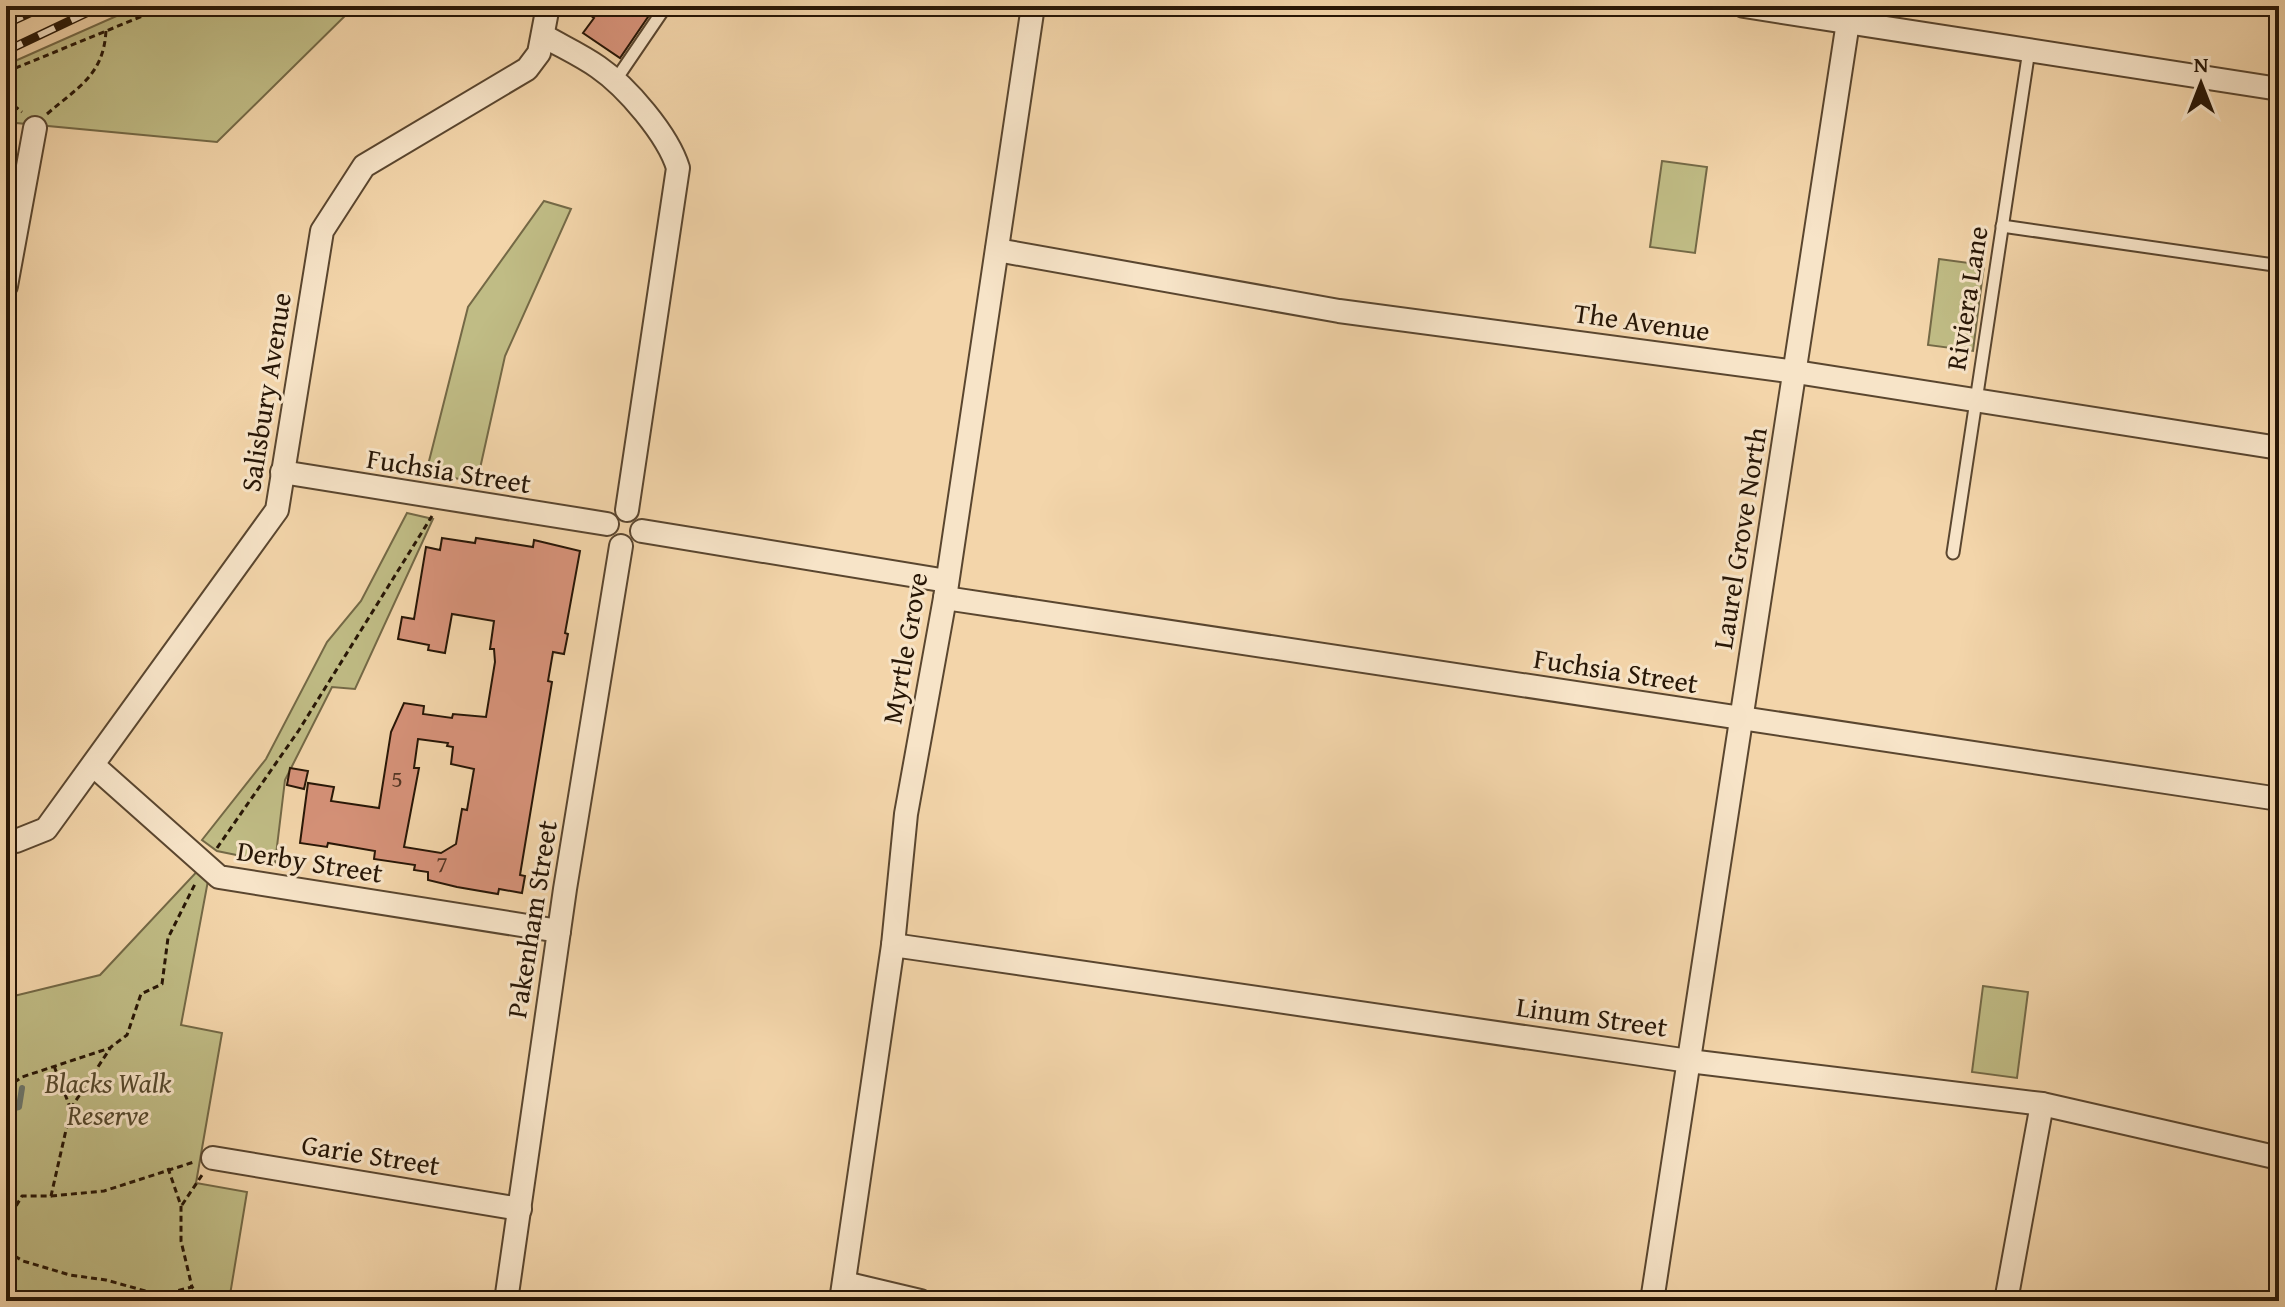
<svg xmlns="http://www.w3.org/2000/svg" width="2285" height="1307" font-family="'Gentium Book Plus',serif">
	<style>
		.green { fill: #c0bc85; stroke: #746946; stroke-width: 2 }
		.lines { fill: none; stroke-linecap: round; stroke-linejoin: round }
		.stream { stroke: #6e776d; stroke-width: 6 }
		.building { fill: #d69279; stroke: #271606; stroke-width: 2; fill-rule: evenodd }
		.lane-casing { stroke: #5a462f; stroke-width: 15 }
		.street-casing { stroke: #5a462f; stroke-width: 26 }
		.path { stroke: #271606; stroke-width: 3; stroke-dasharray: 6 4; stroke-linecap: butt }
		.lane { stroke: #f7e4c8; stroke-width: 11 }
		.street { stroke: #f7e4c8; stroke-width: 22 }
		.rail-casing { stroke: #271606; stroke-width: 9 }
		.rail { stroke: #f7e4c8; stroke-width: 6; stroke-dasharray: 18; stroke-linecap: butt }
		.labels { text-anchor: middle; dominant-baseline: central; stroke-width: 6; stroke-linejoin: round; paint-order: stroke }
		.number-label { font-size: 24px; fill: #533523 }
		.street-label { font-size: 28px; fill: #271606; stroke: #f7e4c8 }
		.park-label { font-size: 28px; font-style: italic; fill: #55482c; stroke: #f7e4c8 }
	</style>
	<rect width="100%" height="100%" fill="#f3d5aa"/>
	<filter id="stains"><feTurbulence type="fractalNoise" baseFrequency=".0025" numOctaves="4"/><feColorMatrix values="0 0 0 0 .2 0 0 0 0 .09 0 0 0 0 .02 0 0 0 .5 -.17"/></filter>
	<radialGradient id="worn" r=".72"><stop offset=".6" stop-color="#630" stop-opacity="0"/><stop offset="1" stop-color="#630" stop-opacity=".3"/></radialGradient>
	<g class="green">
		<polygon points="139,6 355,6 217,142 6,122 6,65"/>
		<polygon points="1662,161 1707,167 1695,253 1650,247"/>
		<polygon points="544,201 571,209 505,356 477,482 426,473 468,307"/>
		<polygon points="1939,259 1984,265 1973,351 1928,345"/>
		<polygon points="407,513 433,519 355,689 332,687 285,780 275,863 217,851 202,840 266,759 327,642 361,601"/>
		<polygon points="203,865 210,870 181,1025 222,1033 196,1183 247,1192 229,1301 6,1301 6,995 14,996 100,975"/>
		<polygon points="1983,986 2028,992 2017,1078 1972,1072"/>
	</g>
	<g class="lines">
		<polyline class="stream" points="6,1110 19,1107 22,1088"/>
	</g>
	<g class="building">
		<polygon points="577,6 638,6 650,14 620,58 583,33 594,18"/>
		<path d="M442 538 475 543 476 538 533 547 534 540 580 551 565 633 568 634 564 654 553 652 548 681 552 682 520 875 525 876 522 893 499 889 498 894 457 887 428 880V872L414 870 415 865 374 859 375 851 328 843 327 847 300 843 308 783 334 787 331 801 379 808 391 732 404 703 424 706 423 714 452 718 453 714 486 717 495 662 494 649H490L494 621 452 614 445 653 428 650 429 645 398 639 402 617 414 619 426 547 440 550ZM418 739 448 743 447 746 453 747 451 764 474 769 467 810 462 809 456 844 441 853 404 847 419 768H414Z"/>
		<polygon points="290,768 308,771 304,789 287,785"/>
	</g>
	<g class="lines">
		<defs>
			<g id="lane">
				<polyline points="615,81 666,6"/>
				<polyline points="2002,226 2274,265"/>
				<polyline points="1953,553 2029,50"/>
			</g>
			<g id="street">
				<polyline points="1744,6 2279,89"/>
				<path d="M544 36C561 46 581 55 598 67 627 87 668 135 678 168L627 510"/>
				<polyline points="997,250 1339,311 1796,372 2279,448"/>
				<polyline points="6,286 35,128"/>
				<polyline points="282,472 607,524"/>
				<polyline points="642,531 947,581"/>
				<polyline points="945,598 2279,799"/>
				<polyline points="93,765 219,877 559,931"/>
				<polyline points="6,839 16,841 46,829 277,510 322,231 364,166 527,69 539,53 548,6"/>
				<polyline points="893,945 1689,1061 2042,1104 2279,1158"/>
				<polyline points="213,1158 520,1209"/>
				<polyline points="844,1283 920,1301"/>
				<polyline points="506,1301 565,889 621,546"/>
				<polyline points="841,1301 893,945 906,814 945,598 1033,6"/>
				<polyline points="1652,1301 1848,22"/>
				<polyline points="2006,1301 2042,1104"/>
			</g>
		</defs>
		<use href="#lane" class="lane-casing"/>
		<use href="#street" class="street-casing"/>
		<g class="path">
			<polyline points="6,72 167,6"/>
			<polyline points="6,99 22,112"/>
			<path d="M47 114C78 87 104 75 106 30"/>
			<polyline points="217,848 299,730 432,516"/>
			<polyline points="54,1066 70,1107"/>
			<polyline points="6,1088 22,1077 110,1048"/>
			<polyline points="168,1168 181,1206 181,1241 192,1287"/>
			<polyline points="51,1196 104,1191 194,1162"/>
			<polyline points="182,1205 202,1175"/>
			<polyline points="6,1223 22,1196 51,1196 71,1108 111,1047 127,1035 141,994 162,984 168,938 196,882"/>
			<polyline points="6,1251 23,1261 70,1275 106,1280 160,1295 192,1287 206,1301"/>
		</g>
		<use href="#lane" class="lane"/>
		<use href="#street" class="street"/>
		<defs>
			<g id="rail">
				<polyline points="6,24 45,6"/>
				<polyline points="6,51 101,6"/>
			</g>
		</defs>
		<use href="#rail" class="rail-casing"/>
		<use href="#rail" class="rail"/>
	</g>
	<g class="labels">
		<g class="number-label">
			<text x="397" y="778">5</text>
			<text x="442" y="863">7</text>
		</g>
		<g class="street-label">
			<text transform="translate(1966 298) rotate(-81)">Riviera Lane</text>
			<text transform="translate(1642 321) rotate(8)">The Avenue</text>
			<text transform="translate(265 392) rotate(-81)">Salisbury Avenue</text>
			<text transform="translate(449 470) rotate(9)">Fuchsia Street</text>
			<text transform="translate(1739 538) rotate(-81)">Laurel Grove North</text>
			<text transform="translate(904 648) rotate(-80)">Myrtle Grove</text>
			<text transform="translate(1616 670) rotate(9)">Fuchsia Street</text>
			<text transform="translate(310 861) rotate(9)">Derby Street</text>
			<text transform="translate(531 919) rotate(-81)">Pakenham Street</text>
			<text transform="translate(1592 1016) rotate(8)">Linum Street</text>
			<text transform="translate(371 1154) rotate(9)">Garie Street</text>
		</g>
		<g class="park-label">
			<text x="108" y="1082">Blacks Walk<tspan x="108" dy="32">Reserve</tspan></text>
		</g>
	</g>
	<rect width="2285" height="1307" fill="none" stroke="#f3d5aa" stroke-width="32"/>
	<rect x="8" y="8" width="2269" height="1291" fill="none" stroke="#271606" stroke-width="4"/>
	<rect x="16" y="16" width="2253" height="1275" fill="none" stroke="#271606" stroke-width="2"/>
	<g transform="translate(2201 84)" stroke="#f7e4c8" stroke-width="6" paint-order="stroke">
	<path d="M0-6L14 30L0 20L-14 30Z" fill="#271606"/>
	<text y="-12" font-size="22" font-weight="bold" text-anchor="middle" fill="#271606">N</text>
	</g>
	<rect width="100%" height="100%" filter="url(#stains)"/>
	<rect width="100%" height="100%" fill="url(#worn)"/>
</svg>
